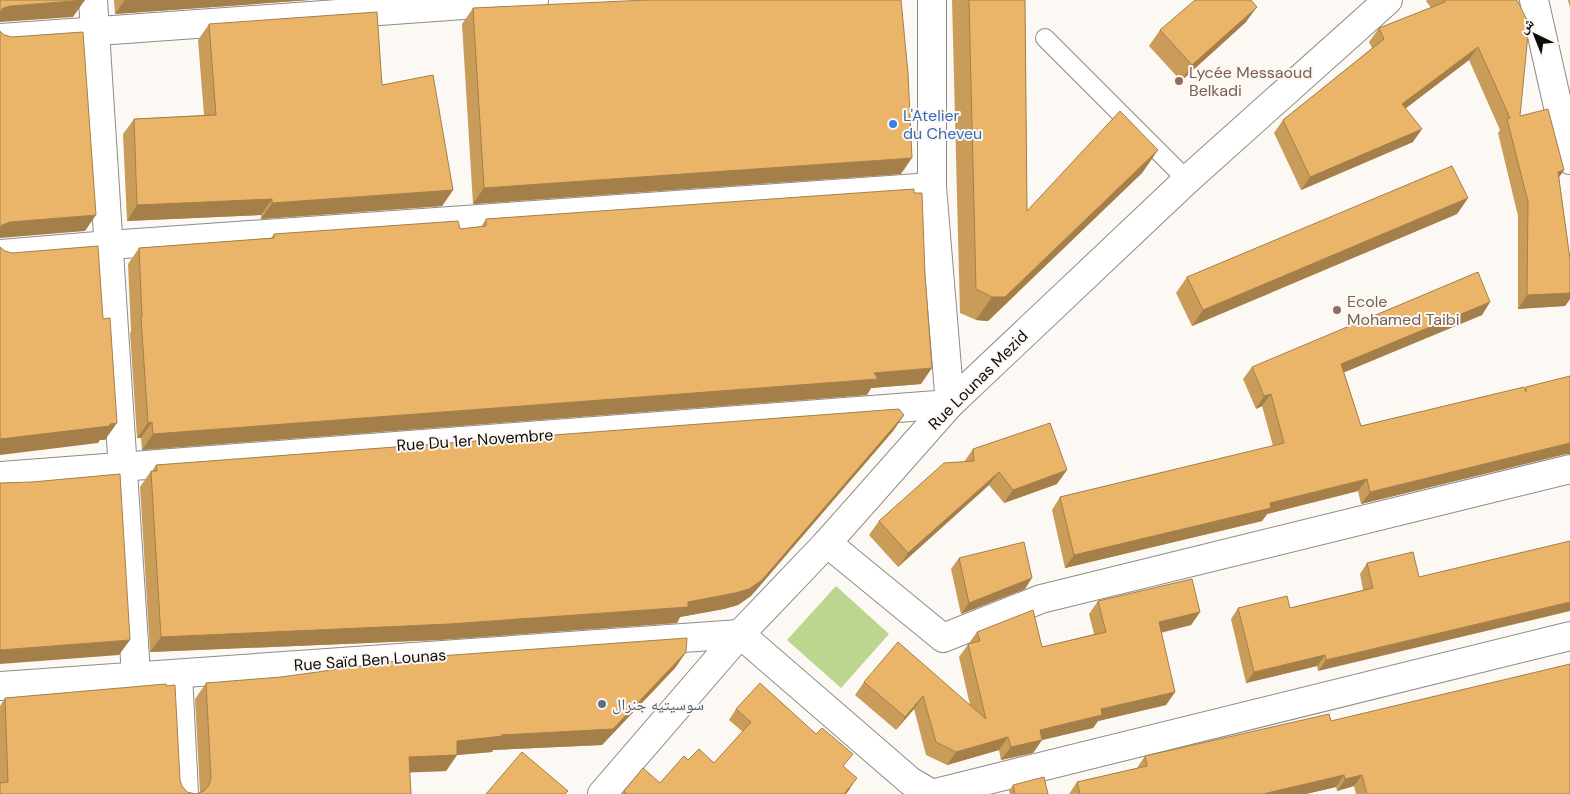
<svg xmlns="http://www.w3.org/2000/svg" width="1570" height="794" font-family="'DM Sans','Noto Naskh Arabic',sans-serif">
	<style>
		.green { fill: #bcd58f }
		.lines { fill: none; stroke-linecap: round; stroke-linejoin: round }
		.service-casing { stroke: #8f8b87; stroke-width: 20 }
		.minor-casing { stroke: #8f8b87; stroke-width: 30 }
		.tertiary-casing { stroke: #8f8b87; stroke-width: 30 }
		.service { stroke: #fff; stroke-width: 18 }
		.minor { stroke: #fff; stroke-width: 28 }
		.tertiary { stroke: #fff; stroke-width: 28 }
		.wall { fill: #c99c5a }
		.shaded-wall { fill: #a47f4a }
		.building { fill: #eab569; stroke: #a47f4a }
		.education-dot { fill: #8d6e63; stroke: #fcf8f3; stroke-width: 2 }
		.shop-dot { fill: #3f7fe0; stroke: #fcf8f3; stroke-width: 2 }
		.service-dot { fill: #5c6f8a; stroke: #fcf8f3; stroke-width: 2 }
		.labels { text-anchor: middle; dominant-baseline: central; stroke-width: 4; stroke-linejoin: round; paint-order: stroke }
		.education-label { font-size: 16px; fill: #785e54; stroke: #fcf8f3; text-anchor: start }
		.shop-label { font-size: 16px; fill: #366cbe; stroke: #fcf8f3; text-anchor: start }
		.street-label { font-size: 16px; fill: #0d0c0a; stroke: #fcf8f3 }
		.service-label { font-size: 16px; fill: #4e5e75; stroke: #fcf8f3; text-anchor: start }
	</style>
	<rect width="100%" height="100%" fill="#fcf8f3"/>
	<polygon class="green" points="836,586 889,634 841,688 787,640"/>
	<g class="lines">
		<defs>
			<polyline id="service" points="1045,38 1187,180"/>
			<g id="minor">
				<polyline points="93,0 136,675"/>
				<polyline points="1534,0 1570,160"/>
				<polyline points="0,38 534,0"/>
				<polyline points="0,254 109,245 932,187"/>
				<polyline points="0,476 950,404 932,187 932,0"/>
				<polyline points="827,543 943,638 1041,599 1570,469"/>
				<polyline points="178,674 184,794"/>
				<polyline points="0,686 740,634 910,781 932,794"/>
				<polyline points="931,794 1570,636"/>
			</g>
			<polyline id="tertiary" points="602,794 740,634 827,543 950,404 1187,180 1388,0"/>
		</defs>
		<use href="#service" class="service-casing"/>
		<use href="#minor" class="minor-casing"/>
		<use href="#tertiary" class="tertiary-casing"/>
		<use href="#service" class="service"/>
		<use href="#minor" class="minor"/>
		<use href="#tertiary" class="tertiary"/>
	</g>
	<g class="wall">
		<polygon points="114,0 310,0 115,14"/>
		<polygon points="952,0 1025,0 1027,211 1158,150 1142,173 988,321 976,320 960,313"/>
		<polygon points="1427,0 1517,0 1520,116 1564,170 1559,177 1570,259 1570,299 1565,306 1518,309 1518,216 1498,133 1500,130 1469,60 1406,108 1413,142 1301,190 1274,133 1283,120 1372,48 1369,42 1379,28 1431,8 1426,1"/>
		<polygon points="1568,0 1570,0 1570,8"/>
		<polygon points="473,8 901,174 473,204 462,24"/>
		<polygon points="1246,22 1181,81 1149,46 1160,30"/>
		<polygon points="209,24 382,85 453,190 442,206 261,219 261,215 127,221 123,134 134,119 204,115 198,40"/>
		<polygon points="1468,198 1457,214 1192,326 1176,293 1187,277"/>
		<polygon points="486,219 921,384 871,388 867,395 142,450 141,438 137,438 130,333 131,332 128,264 139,248 271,238 274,234 460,229 481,227"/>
		<polygon points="1490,302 1482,315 1344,372 1361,426 1525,389 1526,387 1566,454 1361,504 1358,491 1267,514 1262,521 1065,568 1052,510 1060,497 1273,446 1262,406 1256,409 1243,379 1252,367"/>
		<polygon points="904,415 893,431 751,596 738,605 724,609 680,617 677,623 438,640 150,652 140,487 151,471 152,471 156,465"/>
		<polygon points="973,449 1057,484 1004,503 989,485 898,567 869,535 879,521 964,462"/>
		<polygon points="1413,552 1318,671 1317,666 1246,683 1231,619 1238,608 1290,608 1363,590 1360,574 1367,563"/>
		<polygon points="959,558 1025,589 961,614 951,569"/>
		<polygon points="1098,601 1200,612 1191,625 1161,633 1175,692 1166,705 1098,721 1093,728 1042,740 1033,753 1001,760 999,750 947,765 926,755 914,709 896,730 855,695 864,682 970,705 959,657 977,632 1042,647 1094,634 1089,614"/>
		<polygon points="686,652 675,668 602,745 493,750 492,752 457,755 446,771 409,772 411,794 0,794 0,706 5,698 182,786 187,792 196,794 200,793 195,699 206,683"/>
		<polygon points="736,709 844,767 850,789 846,794 621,794 624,791 660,783 688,760 714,763 743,732 729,720"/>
		<polygon points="1331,721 1570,794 1356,794 1354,786 1337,791 1336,787 1306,794 1069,794 1077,782 1137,768 1145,756"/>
		<polygon points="1013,785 1048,794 1010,794 1009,791"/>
	</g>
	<g class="shaded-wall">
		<polygon points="85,0 73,17 0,22 0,12 3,8 10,6"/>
		<polygon points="125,0 310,0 115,14"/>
		<polygon points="1257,7 1246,22 1181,81 1192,65"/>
		<polygon points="1478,47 1469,60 1393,118 1402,104"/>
		<polygon points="1422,129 1413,142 1301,190 1310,177"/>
		<polygon points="1158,150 1142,173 988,321 976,320 992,297"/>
		<polygon points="912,158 901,174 473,204 484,188"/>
		<polygon points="1564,170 1555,183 1558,172"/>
		<polygon points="453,190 442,206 261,219 272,203"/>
		<polygon points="1468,198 1457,214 1192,326 1203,310"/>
		<polygon points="272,199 261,215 127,221 137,205"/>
		<polygon points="96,215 85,231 0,238 0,228 2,225 10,222"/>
		<polygon points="1570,293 1570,299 1565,306 1518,309 1527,295"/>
		<polygon points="1490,302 1482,315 1333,377 1341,364"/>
		<polygon points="932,368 921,384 871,388 867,395 142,450 153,434"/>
		<polygon points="1271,394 1262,406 1256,409 1264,396"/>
		<polygon points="904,415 893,431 751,596 738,605 724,609 680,617 677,623 438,640 150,652 161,637 688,602"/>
		<polygon points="152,422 141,438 137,438 148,423"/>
		<polygon points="117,423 105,440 100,440 98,443 0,455 0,439"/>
		<polygon points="1570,443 1570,454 1566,454 1361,504 1370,492"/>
		<polygon points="1067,470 1057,484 1004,503 1013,490"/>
		<polygon points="999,472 989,485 898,567 908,553"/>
		<polygon points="1367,479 1358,491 1267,514 1262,521 1065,568 1074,555 1270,503"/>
		<polygon points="1032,578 1025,589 961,614 969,603"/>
		<polygon points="1570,602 1570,611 1318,671 1326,660"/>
		<polygon points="1200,612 1191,625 1149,635 1159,622"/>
		<polygon points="130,640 119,655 0,664 0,650"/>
		<polygon points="686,652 675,668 602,745 493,750 492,752 457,755 446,771 398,773 409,757 457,741 501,735"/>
		<polygon points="1325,655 1317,666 1246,683 1254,672"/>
		<polygon points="1175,692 1166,705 1098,721 1093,728 1042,740 1033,753 1001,760 1011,747 1040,730 1101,709"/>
		<polygon points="923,696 914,709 896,730 905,717"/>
		<polygon points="1008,737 999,750 947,765 956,752"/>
		<polygon points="1344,775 1336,787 1306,794 1263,794"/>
		<polygon points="1362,775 1354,786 1337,791 1345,779"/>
		<polygon points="857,778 846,794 844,794"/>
	</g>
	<g class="building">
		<polygon points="0,0 85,0 10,6 3,8 0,12"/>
		<polygon points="647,0 901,0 908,73 912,158 484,188 473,8"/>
		<polygon points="969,0 1025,0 1027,211 1120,111 1158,150 1005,297 992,297 976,289"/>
		<polygon points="1195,0 1251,0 1257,7 1192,65 1160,30"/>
		<polygon points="1444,0 1517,0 1529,24 1520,116 1548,109 1564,170 1558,172 1570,259 1570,293 1527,295 1528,202 1507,119 1510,118 1478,47 1402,104 1422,129 1310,177 1283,120 1384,39 1379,28 1445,2"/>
		<polygon points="377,12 382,85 433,75 453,190 272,203 272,199 137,205 134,119 216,115 209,24"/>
		<polygon points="0,31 4,35 12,37 83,32 96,215 10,222 2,225 0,228"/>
		<polygon points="1452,166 1468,198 1203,310 1187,277"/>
		<polygon points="914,189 914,193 922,193 925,275 932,368 874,373 878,379 153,434 152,422 148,423 141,318 142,317 139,248 274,238 274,234 458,221 460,229 486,226 486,219"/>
		<polygon points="98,246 103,319 110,318 117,423 110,424 110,426 0,439 0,247 5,251 12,253"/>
		<polygon points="1478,272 1490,302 1341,364 1361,426 1524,387 1526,392 1526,387 1570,376 1570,443 1370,492 1367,479 1270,503 1271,508 1074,555 1060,497 1284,443 1271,394 1264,396 1252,367"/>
		<polygon points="899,409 904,415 762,580 749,589 735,593 688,602 688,607 449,624 161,637 151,471 157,471 156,465"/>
		<polygon points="1050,423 1067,470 1013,490 999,472 908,553 879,521 944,463 974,461 973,449"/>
		<polygon points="120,474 130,640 0,650 0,483 32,482"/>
		<polygon points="1570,541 1570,602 1326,660 1325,655 1254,672 1238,608 1287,596 1290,608 1373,588 1367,563 1413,552 1419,577"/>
		<polygon points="1024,542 1032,578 969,603 959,558"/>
		<polygon points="1192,579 1200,612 1159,622 1175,692 1101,709 1102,715 1040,730 1042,740 1011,747 1008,737 956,752 936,742 923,696 905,717 864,682 898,642 986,719 968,644 980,641 977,632 1033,610 1042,647 1106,632 1098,601"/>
		<polygon points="687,638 686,652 613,729 501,735 503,736 457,741 457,755 409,757 411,794 0,794 0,783 8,782 5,698 166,684 166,686 175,685 180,780 182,786 187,792 196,794 204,791 209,785 211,778 206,683 281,677 426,657"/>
		<polygon points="1570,664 1570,794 1367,794 1362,775 1345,779 1344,775 1263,794 1080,794 1077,782 1147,766 1145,756 1329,714 1331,721"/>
		<polygon points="760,683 816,734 822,728 853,754 843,766 857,778 844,794 627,794 624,791 643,768 660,783 684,756 688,760 699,749 714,763 751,722 736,709"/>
		<polygon points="522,752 568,791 565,794 486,794"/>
		<polygon points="1044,777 1048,794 1015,794 1013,785"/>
	</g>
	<g class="education-dot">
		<circle cx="1179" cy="81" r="5"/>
		<circle cx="1337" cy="310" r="5"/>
	</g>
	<circle class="shop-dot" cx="893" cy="124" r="5"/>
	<circle class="service-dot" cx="602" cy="704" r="5"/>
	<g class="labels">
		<g class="education-label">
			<text x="1189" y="72">Lycée Messaoud<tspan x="1189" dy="18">Belkadi</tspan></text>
			<text x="1347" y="301">Ecole<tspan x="1347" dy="18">Mohamed Taibi</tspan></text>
		</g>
		<g class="shop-label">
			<text x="903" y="115">L'Atelier<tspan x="903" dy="18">du Cheveu</tspan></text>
		</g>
		<g class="street-label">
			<text transform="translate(978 380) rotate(-45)">Rue Lounas Mezid</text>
			<text transform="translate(475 440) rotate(-4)">Rue Du 1er Novembre</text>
			<text transform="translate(370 660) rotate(-4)">Rue Saïd Ben Lounas</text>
		</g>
		<g class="service-label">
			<text x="612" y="704">سوسيتيه جنرال</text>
		</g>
	</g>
	<g transform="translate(1535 35) rotate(317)" stroke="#fcf8f3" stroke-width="4" paint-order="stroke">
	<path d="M0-4L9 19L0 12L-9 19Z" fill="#0d0c0a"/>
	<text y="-8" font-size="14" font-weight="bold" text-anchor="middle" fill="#0d0c0a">ش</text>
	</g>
</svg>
